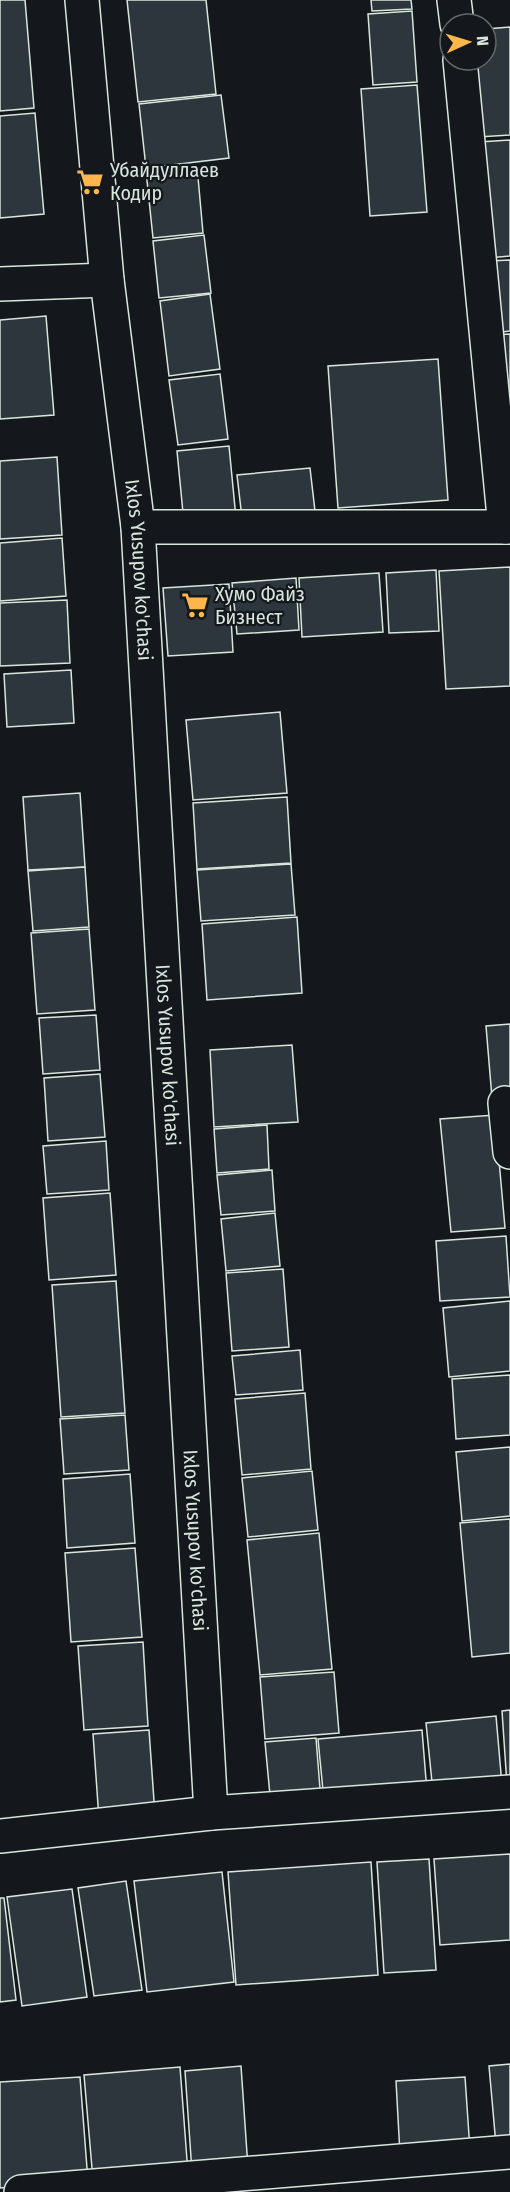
<svg xmlns="http://www.w3.org/2000/svg" width="510" height="2192" font-family="'Fira Sans Condensed',sans-serif">
	<style>
		.building { fill: #2c363c; stroke: #d8e6dc; stroke-width: 1.5 }
		.lines { fill: none; stroke-linecap: round; stroke-linejoin: round }
		.minor-casing { stroke: #d8e6dc; stroke-width: 36 }
		.minor { stroke: #14181c; stroke-width: 33 }
		.labels { text-anchor: middle; dominant-baseline: central; stroke-width: 4.5; stroke-linejoin: round; paint-order: stroke }
		.poi-label { font-size: 20px; fill: #d8e6dc; stroke: #14181c; text-anchor: start }
		.street-label { font-size: 20px; fill: #d8e6dc; stroke: #14181c }
	</style>
	<rect width="100%" height="100%" fill="#14181c"/>
	<g class="building">
		<polygon points="0,0 25,0 34,108 0,111"/>
		<polygon points="127,0 206,0 216,94 138,102"/>
		<polygon points="371,0 411,0 412,9 372,11"/>
		<polygon points="412,11 417,82 373,85 368,14"/>
		<polygon points="510,27 510,135 478,137 471,60 486,60 486,29"/>
		<polygon points="417,85 427,212 370,216 361,89"/>
		<polygon points="221,95 229,158 146,168 139,104"/>
		<polygon points="35,113 44,214 0,218 0,116"/>
		<polygon points="510,140 510,256 488,258 479,142"/>
		<polygon points="197,166 203,233 153,238 146,171"/>
		<polygon points="204,235 211,293 159,298 153,241"/>
		<polygon points="510,260 510,331 494,333 489,261"/>
		<polygon points="210,294 220,369 169,376 160,301"/>
		<polygon points="46,316 54,415 0,419 0,320"/>
		<polygon points="510,334 510,429 494,335"/>
		<polygon points="438,359 448,500 338,508 328,366"/>
		<polygon points="220,374 228,439 178,445 169,380"/>
		<polygon points="229,446 236,518 184,523 177,451"/>
		<polygon points="57,457 62,535 0,539 0,461"/>
		<polygon points="310,468 315,511 242,518 237,475"/>
		<polygon points="62,538 66,596 0,601 0,543"/>
		<polygon points="510,567 510,686 446,689 439,571"/>
		<polygon points="436,570 439,631 389,633 386,573"/>
		<polygon points="379,573 383,632 302,637 299,578"/>
		<polygon points="296,578 299,630 237,634 232,583"/>
		<polygon points="229,584 233,652 168,656 163,588"/>
		<polygon points="67,600 70,663 0,666 0,603"/>
		<polygon points="71,670 74,723 7,727 4,674"/>
		<polygon points="280,712 287,793 193,800 186,720"/>
		<polygon points="80,793 85,867 28,870 23,797"/>
		<polygon points="287,797 291,863 197,869 193,803"/>
		<polygon points="291,864 295,915 201,921 197,870"/>
		<polygon points="85,867 89,927 33,931 28,871"/>
		<polygon points="297,917 302,993 207,1000 202,924"/>
		<polygon points="89,929 95,1010 37,1014 31,933"/>
		<polygon points="96,1015 100,1070 43,1074 39,1018"/>
		<polygon points="510,1024 510,1097 492,1098 486,1026"/>
		<polygon points="292,1045 298,1122 214,1127 210,1050"/>
		<polygon points="100,1074 105,1137 48,1141 44,1078"/>
		<polygon points="495,1115 505,1228 451,1232 440,1119"/>
		<polygon points="267,1125 269,1169 217,1173 214,1129"/>
		<polygon points="106,1141 109,1190 47,1194 43,1146"/>
		<polygon points="272,1170 275,1211 221,1215 217,1175"/>
		<polygon points="110,1193 116,1275 49,1280 43,1198"/>
		<polygon points="275,1213 280,1266 226,1271 221,1219"/>
		<polygon points="506,1236 510,1297 440,1301 436,1241"/>
		<polygon points="283,1269 289,1347 232,1351 226,1273"/>
		<polygon points="116,1281 125,1413 61,1417 52,1285"/>
		<polygon points="510,1301 510,1371 449,1377 443,1308"/>
		<polygon points="300,1350 303,1390 236,1395 232,1356"/>
		<polygon points="510,1375 510,1435 456,1439 452,1379"/>
		<polygon points="305,1393 311,1469 242,1475 235,1399"/>
		<polygon points="125,1415 129,1470 64,1474 60,1419"/>
		<polygon points="510,1447 510,1516 462,1521 456,1452"/>
		<polygon points="312,1471 318,1530 248,1537 242,1478"/>
		<polygon points="130,1474 135,1543 67,1548 63,1479"/>
		<polygon points="510,1519 510,1653 472,1657 460,1523"/>
		<polygon points="319,1533 332,1669 260,1675 247,1540"/>
		<polygon points="135,1548 142,1637 71,1642 65,1553"/>
		<polygon points="143,1642 148,1726 84,1730 78,1646"/>
		<polygon points="334,1672 339,1733 265,1739 260,1677"/>
		<polygon points="510,1710 510,1785 507,1785 502,1711"/>
		<polygon points="496,1716 502,1785 433,1792 426,1723"/>
		<polygon points="149,1730 155,1815 99,1819 93,1734"/>
		<polygon points="422,1730 427,1792 324,1801 318,1739"/>
		<polygon points="316,1738 321,1801 271,1806 265,1742"/>
		<polygon points="510,1854 510,1940 440,1945 434,1859"/>
		<polygon points="429,1859 436,1970 384,1973 377,1862"/>
		<polygon points="371,1862 378,1975 236,1985 228,1872"/>
		<polygon points="222,1872 234,1982 147,1992 134,1881"/>
		<polygon points="126,1881 142,1990 94,1996 78,1888"/>
		<polygon points="72,1889 87,1997 22,2006 7,1897"/>
		<polygon points="0,1898 4,1898 16,2000 0,2002"/>
		<polygon points="510,2064 510,2144 496,2145 489,2066"/>
		<polygon points="241,2066 248,2168 192,2172 185,2071"/>
		<polygon points="180,2067 188,2173 93,2180 84,2075"/>
		<polygon points="80,2077 88,2181 0,2188 0,2082"/>
		<polygon points="465,2077 470,2150 400,2154 396,2081"/>
	</g>
	<g class="lines">
		<defs>
			<g id="minor">
				<path id="s1" d="M82 0 107 280 138 527 211 1813 510 1792"/>
				<polyline points="454,0 457,24"/>
				<polyline points="460,60 505,527"/>
				<polyline points="0,284 107,280"/>
				<polyline points="138,527 510,527"/>
				<polyline points="505,1103 510,1152"/>
				<polyline points="0,1836 211,1813"/>
				<polyline points="21,2192 510,2152"/>
			</g>
		</defs>
		<use href="#minor" class="minor-casing"/>
		<use href="#minor" class="minor"/>
	</g>
	<defs>
		<symbol id="supermarket-bare" viewBox="-9 -9 18 18"><path d="M-6-5.5h2.5l.6 2H6L4.5 2H-2.5L-4.4-4H-6ZM-1.5 3.2a1.3 1.3 0 1 0 .1 0ZM3 3.2a1.3 1.3 0 1 0 .1 0Z" fill="#ffb74d" stroke="#14181c" stroke-width="2.5" paint-order="stroke"/></symbol>
	</defs>
	<g fill-rule="evenodd">
		<use href="#supermarket-bare" x="71" y="163" width="38" height="38"/>
		<use href="#supermarket-bare" x="176" y="586" width="38" height="38"/>
	</g>
	<g class="labels">
		<g class="poi-label">
			<text x="110" y="170">Убайдуллаев<tspan x="110" dy="23">Кодир</tspan></text>
			<text x="215" y="594">Хумо Файз<tspan x="215" dy="23">Бизнест</tspan></text>
		</g>
		<g class="street-label">
			<text stroke="none"><textPath href="#s1" startOffset="573">Ixlos Yusupov ko'chasi</textPath></text>
			<text stroke="none"><textPath href="#s1" startOffset="1059">Ixlos Yusupov ko'chasi</textPath></text>
			<text stroke="none"><textPath href="#s1" startOffset="1545">Ixlos Yusupov ko'chasi</textPath></text>
		</g>
	</g>
	<g transform="translate(468 42) rotate(86)"><circle r="28" fill="#14181c" stroke="#626a69" stroke-width="1.5"/>
	<path d="M0-4.5L10 22L0 15L-10 22Z" fill="#ffb74d"/>
	<text y="-9" font-size="16" font-weight="bold" text-anchor="middle" fill="#d8e6dc">N</text>
	</g>
</svg>
